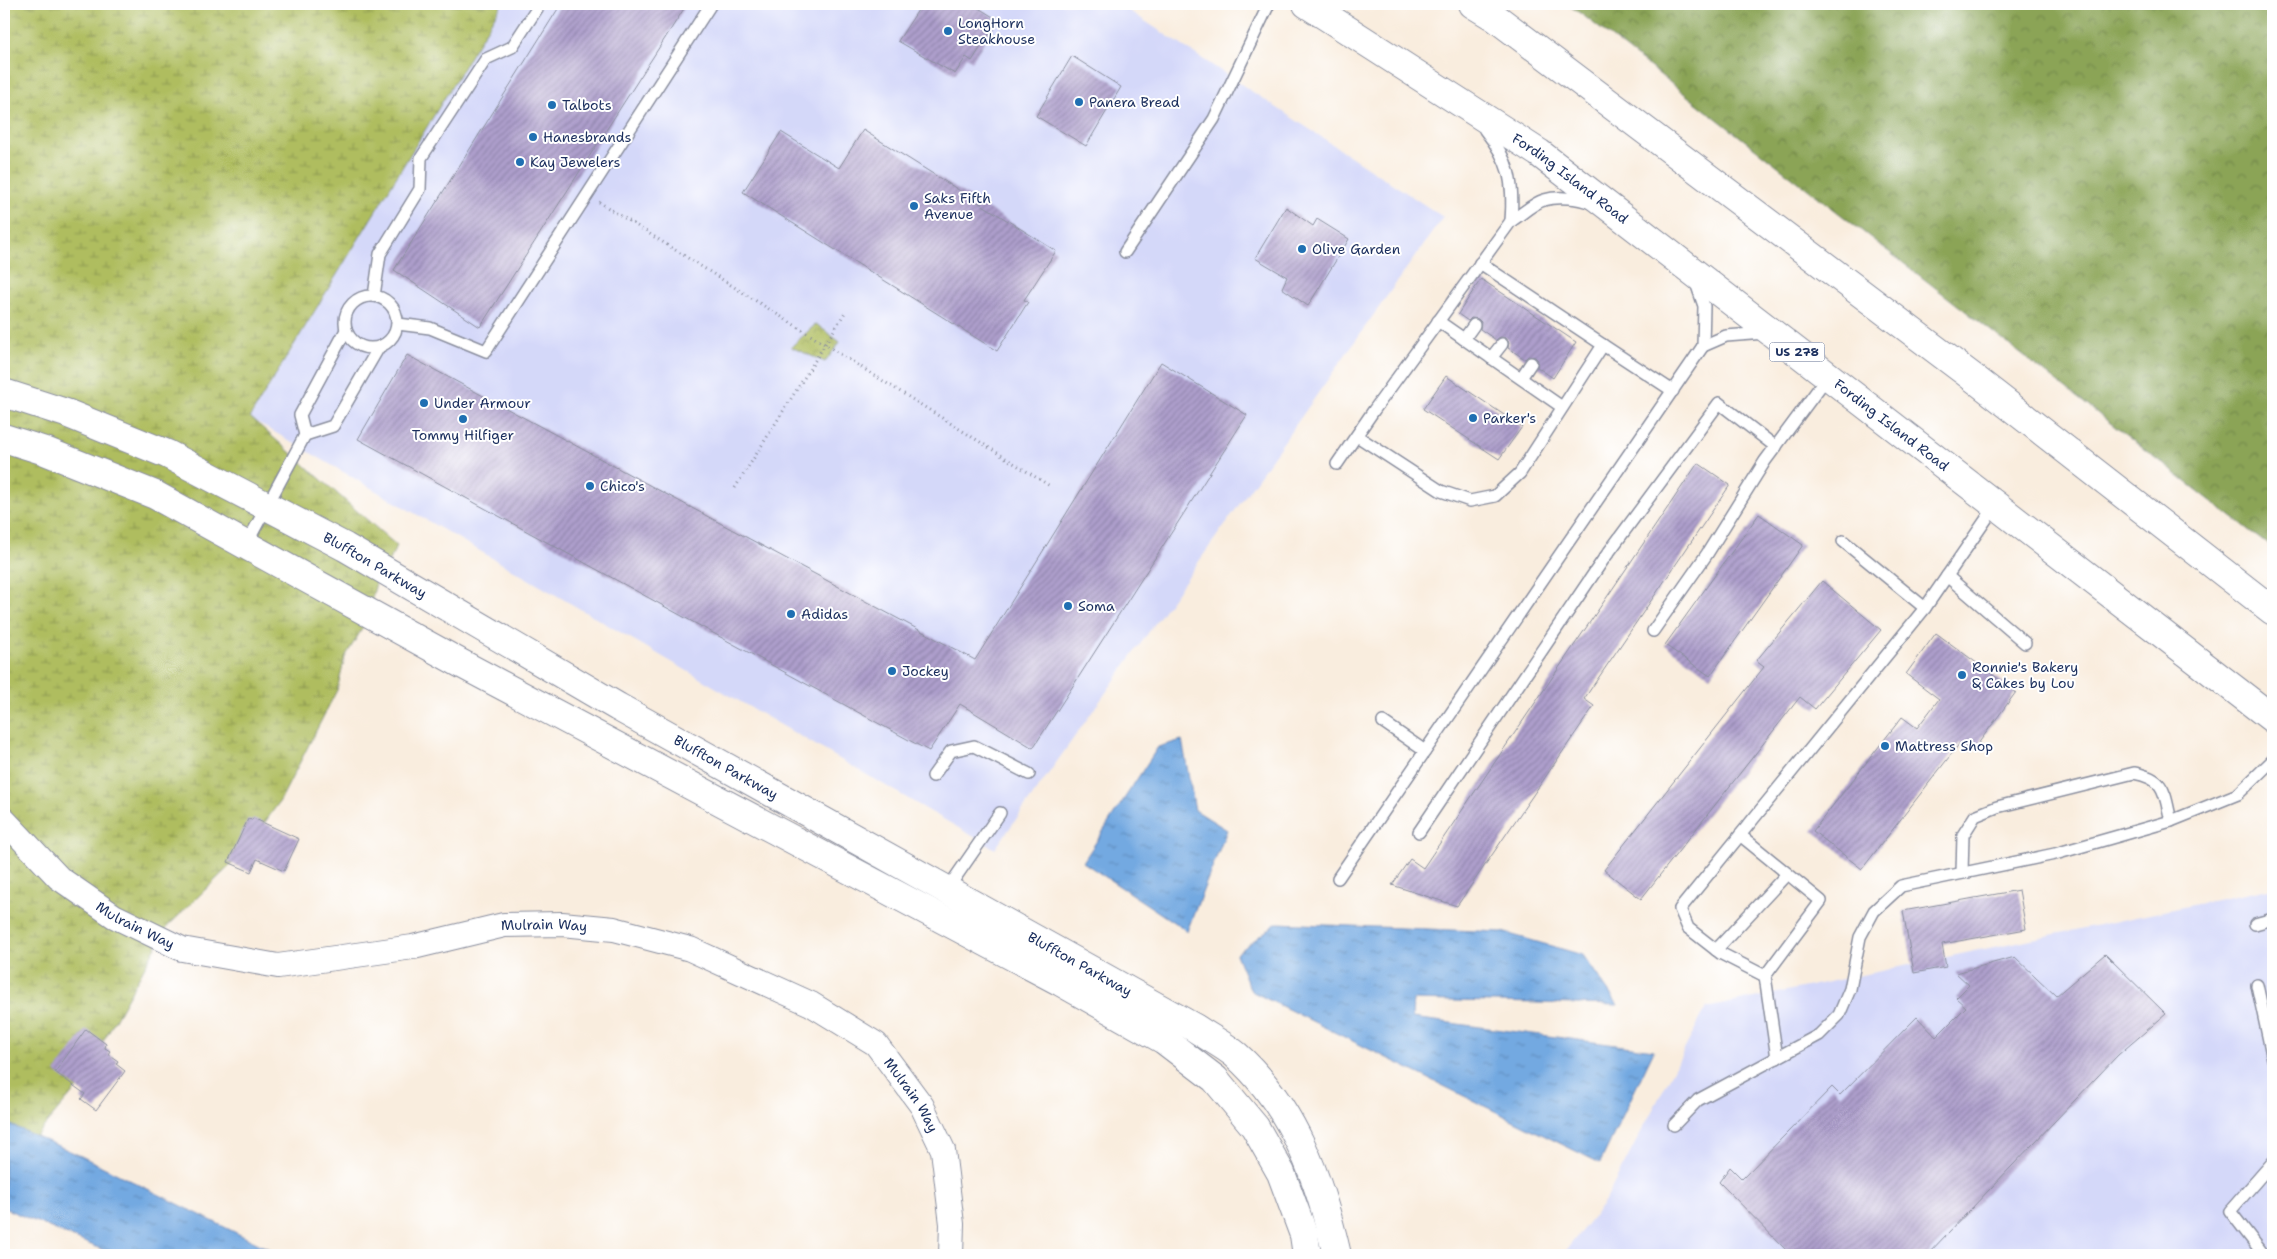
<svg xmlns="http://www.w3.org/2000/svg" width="2277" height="1259" font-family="'Shantell Sans',sans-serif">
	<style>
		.built { fill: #d4d8f9 }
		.forest { fill: url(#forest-crowns); stroke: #536a5a }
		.wetland { fill: url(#wetland-marsh); stroke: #65765e }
		.park { fill: url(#park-crowns); stroke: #65765e }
		.water { fill: url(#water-ripples); stroke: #476ca0 }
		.building { fill: url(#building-hatch) }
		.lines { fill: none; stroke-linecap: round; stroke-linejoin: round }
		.service-casing { stroke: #8a8e9e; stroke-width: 14 }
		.minor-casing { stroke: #8a8e9e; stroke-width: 26 }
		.secondary-casing { stroke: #8a8e9e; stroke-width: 30 }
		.trunk-casing { stroke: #8a8e9e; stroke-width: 30 }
		.path { stroke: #8a8e9e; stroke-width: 3; stroke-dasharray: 1 4; stroke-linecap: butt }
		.service { stroke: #fff; stroke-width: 11 }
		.minor { stroke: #fff; stroke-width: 24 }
		.secondary { stroke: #fff; stroke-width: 28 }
		.trunk { stroke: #fff; stroke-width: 28 }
		.poi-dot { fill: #1f6fb2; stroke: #fff; stroke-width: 2 }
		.labels { text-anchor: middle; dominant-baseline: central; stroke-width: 4; stroke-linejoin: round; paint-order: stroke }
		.shield { fill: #fff; stroke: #5f6d8e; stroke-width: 1 }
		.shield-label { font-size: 12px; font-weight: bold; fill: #1b2f5e }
		.poi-label { font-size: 14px; fill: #1b2f5e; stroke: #fff; text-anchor: start }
		.street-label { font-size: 14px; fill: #1b2f5e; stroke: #fff }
	</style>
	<defs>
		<pattern id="forest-crowns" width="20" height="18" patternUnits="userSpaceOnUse" patternTransform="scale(1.25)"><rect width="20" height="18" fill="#8ba456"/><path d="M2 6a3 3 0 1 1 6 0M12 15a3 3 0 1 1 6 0" fill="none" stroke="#71864a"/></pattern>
		<pattern id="wetland-marsh" width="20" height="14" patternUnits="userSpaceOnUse" patternTransform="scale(1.25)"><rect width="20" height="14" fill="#afbd5f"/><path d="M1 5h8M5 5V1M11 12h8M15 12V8" fill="none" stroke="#8e9a52"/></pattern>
		<pattern id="park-crowns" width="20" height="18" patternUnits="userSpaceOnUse" patternTransform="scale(1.25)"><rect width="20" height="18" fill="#afbd5f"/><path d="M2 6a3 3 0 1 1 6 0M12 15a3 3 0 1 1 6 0" fill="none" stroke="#8e9a52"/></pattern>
		<pattern id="water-ripples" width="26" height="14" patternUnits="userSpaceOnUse" patternTransform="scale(1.25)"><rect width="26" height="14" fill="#73a9e1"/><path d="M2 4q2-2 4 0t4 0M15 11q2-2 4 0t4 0" fill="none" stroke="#5e8aba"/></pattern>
		<pattern id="building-hatch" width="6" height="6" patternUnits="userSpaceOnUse" patternTransform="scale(1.25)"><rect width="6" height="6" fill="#ae9fcc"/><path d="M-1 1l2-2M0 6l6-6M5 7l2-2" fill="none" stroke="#8d82a9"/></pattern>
	</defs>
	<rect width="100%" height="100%" fill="#fff"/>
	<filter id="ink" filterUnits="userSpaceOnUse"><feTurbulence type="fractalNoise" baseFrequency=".02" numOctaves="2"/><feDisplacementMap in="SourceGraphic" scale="10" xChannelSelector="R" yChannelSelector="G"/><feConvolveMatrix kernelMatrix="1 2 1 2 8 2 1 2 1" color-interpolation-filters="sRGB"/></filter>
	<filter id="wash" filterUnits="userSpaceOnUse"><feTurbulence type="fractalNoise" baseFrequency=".0096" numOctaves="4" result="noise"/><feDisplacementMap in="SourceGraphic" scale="20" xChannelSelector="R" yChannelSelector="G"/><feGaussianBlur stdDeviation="1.12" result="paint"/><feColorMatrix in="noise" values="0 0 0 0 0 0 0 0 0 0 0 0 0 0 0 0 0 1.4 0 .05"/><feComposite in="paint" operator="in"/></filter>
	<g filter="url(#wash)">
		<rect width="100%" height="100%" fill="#f9edde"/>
		<g class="built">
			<polygon points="502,4 1119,4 1443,217 995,849 250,418"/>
			<polygon points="2273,888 2273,1255 1562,1255 1604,1203 1706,1008"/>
		</g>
		<polygon class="forest" points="1567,4 2273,4 2273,549 1584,16"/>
		<polygon class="wetland" points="4,4 502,4 250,417 397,546 376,583 365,624 345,657 337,690 280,801 243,853 167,927 77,1088 4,1173"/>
		<polygon class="park" points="816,324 840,342 825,362 791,347"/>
		<g class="water">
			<polygon points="1182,740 1195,810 1227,830 1187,931 1083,862 1158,747"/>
			<polygon points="1277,923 1502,932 1583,955 1618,1005 1413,1000 1412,1018 1654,1050 1600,1163 1251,991 1236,954"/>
			<polygon points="4,1122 81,1156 281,1255 115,1255 4,1208"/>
		</g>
		<g id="blocks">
			<g class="building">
				<polygon points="561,4 687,4 480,327 394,270"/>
				<polygon points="922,4 972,4 998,20 972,61 966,57 955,74 898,41"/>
				<polygon points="1072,56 1121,87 1086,146 1036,116"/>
				<polygon points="863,130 1056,251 1024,300 1028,302 997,351 743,192 781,132 839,168"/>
				<polygon points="1286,207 1313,226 1317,219 1349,239 1308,306 1282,288 1287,277 1255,258"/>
				<polygon points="1481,279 1576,342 1553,378 1537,367 1538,360 1535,357 1528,356 1525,359 1508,348 1509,342 1506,338 1500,337 1496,340 1480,329 1481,322 1478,319 1471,318 1468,321 1458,314"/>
				<polygon points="407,355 975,660 1161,362 1247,415 1033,748 960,704 929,751 358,439"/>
				<polygon points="1446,376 1522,427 1499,459 1423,409"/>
				<polygon points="1698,463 1730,485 1584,699 1594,706 1457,906 1392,885 1410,859 1423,868"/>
				<polygon points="1759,514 1803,545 1710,676 1665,645"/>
				<polygon points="1822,581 1881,630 1815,709 1800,697 1641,899 1604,870 1764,667 1756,661"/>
				<polygon points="1936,633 2016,692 1972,752 1960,743 1862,869 1813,831 1902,717 1917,728 1939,699 1906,674"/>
				<polygon points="253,818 299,839 284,871 257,859 251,872 228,862 248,819 252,820"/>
				<polygon points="2019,890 2026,929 1942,944 1946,967 1914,973 1903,911"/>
				<polygon points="2105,954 2166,1014 2118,1055 1927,1255 1791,1255 1719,1182 1730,1167 1742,1179 1832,1087 1840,1095 1917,1017 1936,1037 1966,1007 1956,998 1969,985 1956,973 2015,957 2056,996"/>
				<polygon points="86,1029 106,1044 105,1048 110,1051 108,1054 118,1061 116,1064 125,1071 96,1110 81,1099 85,1094 55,1072"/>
			</g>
		</g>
	</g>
	<g filter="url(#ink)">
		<use href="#blocks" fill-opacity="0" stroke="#8a8e9e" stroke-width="1"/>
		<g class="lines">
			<defs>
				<g id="service">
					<path d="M1485 130C1510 161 1514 182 1511 221"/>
					<polyline points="1125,252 1214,119 1269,4"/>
					<polyline points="1695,280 1704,306 1703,346 1726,336 1765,333"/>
					<circle cx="371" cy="322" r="26"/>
					<polyline points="374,296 380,254 420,189 421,158 486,59 512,47 540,4"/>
					<polyline points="1438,321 1562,407"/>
					<polyline points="398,324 430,328 486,351 711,4"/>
					<polyline points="1464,339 1474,325"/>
					<polyline points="1603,345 1673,391"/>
					<polyline points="1491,358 1502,344"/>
					<polyline points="1521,378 1531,363"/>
					<polyline points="305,435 333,426 379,347"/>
					<polyline points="1357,436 1441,491 1470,501 1495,496 1520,473 1603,345 1480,263"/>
					<path d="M1337 464 1374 410 1511 221C1521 215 1533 203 1544 200 1558 196 1578 198 1591 203"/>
					<polyline points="1843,541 1925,608"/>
					<polyline points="246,545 305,435 300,415 346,330"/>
					<polyline points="1947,576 2025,643"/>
					<polyline points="1653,631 1707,554 1765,461 1828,376"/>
					<polyline points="1383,722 1425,751"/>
					<polyline points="933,776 951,751 974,746 1029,774"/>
					<polyline points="1419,832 1603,560 1719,403 1776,447"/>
					<polyline points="1740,835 1821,901 1765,976 1720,953 1688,928 1680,909 1925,608 1996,505"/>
					<path d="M1962 873 1963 835 1975 816 1997 807 2134 773C2166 779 2164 792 2171 821"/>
					<polyline points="1338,878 1703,346"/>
					<polyline points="946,891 1000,813"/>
					<polyline points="2255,924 2273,919"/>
					<polyline points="1716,950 1787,874"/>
					<polyline points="1765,976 1777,1058"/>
					<polyline points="2257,985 2273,1059"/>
					<polyline points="1674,1125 1698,1100 1819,1035 1839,1015 1850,989 1860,937 1874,911 1901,886 2055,854 2171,821 2238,794 2273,760"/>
					<polyline points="2264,1255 2230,1211 2273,1162"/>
				</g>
				<g id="minor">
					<path id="s1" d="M4 820 59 878 114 916 182 949 278 966 413 947 504 925 562 924 614 929 690 949 811 1004 876 1044 922 1106 943 1150 952 1224 951 1255"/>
				</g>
				<g id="secondary">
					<path id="s2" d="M4 393 66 413 167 454 345 547 618 707 1195 1028C1208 1037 1224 1045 1236 1055 1294 1107 1320 1181 1337 1255"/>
					<polyline points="4,438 45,451 155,495 460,663 1061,982 1164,1040 1215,1079 1255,1127 1281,1173 1304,1235 1307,1255"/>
				</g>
				<g id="trunk">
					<path id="s3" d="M1307 4 1539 153 2273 719"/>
					<polyline points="1473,4 1496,18 1975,379 2273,611"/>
				</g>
			</defs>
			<use href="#service" class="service-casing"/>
			<use href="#minor" class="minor-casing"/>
			<use href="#secondary" class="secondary-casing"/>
			<use href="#trunk" class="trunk-casing"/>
			<g class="path">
				<polyline points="599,202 1050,486"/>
				<polyline points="735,488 846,311"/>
			</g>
			<use href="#service" class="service"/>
			<use href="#minor" class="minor"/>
			<use href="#secondary" class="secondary"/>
			<use href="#trunk" class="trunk"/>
		</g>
	</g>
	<g class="poi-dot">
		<circle cx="948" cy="31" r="5"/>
		<circle cx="1079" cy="102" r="5"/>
		<circle cx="552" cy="105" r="5"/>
		<circle cx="533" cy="137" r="5"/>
		<circle cx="520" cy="162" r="5"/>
		<circle cx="914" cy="206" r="5"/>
		<circle cx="1302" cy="249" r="5"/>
		<circle cx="424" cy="403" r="5"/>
		<circle cx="1473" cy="418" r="5"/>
		<circle cx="463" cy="419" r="5"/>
		<circle cx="590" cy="486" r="5"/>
		<circle cx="1068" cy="606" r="5"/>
		<circle cx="791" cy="614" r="5"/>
		<circle cx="892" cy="671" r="5"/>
		<circle cx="1962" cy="675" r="5"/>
		<circle cx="1885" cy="746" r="5"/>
	</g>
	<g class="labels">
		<rect class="shield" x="1769.5" y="342.5" width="55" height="19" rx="4"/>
		<g class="shield-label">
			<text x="1797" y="352">US 278</text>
		</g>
		<g class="poi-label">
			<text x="958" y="23">LongHorn<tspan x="958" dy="16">Steakhouse</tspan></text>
			<text x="1089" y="102">Panera Bread</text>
			<text x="562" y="105">Talbots</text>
			<text x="543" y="137">Hanesbrands</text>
			<text x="530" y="162">Kay Jewelers</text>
			<text x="924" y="198">Saks Fifth<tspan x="924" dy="16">Avenue</tspan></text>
			<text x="1312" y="249">Olive Garden</text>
			<text x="434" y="403">Under Armour</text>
			<text x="1483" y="418">Parker's</text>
			<text x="463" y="435" text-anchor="middle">Tommy Hilfiger</text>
			<text x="600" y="486">Chico's</text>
			<text x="1078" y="606">Soma</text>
			<text x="801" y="614">Adidas</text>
			<text x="1972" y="667">Ronnie's Bakery<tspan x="1972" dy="16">&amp; Cakes by Lou</tspan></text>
			<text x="902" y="671">Jockey</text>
			<text x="1895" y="746">Mattress Shop</text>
		</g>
		<g class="street-label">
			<text stroke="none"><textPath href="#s3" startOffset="316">Fording Island Road</textPath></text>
			<text stroke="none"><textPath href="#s3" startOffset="721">Fording Island Road</textPath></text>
			<text stroke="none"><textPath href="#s2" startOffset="410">Bluffton Parkway</textPath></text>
			<text stroke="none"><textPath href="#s2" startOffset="815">Bluffton Parkway</textPath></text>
			<text stroke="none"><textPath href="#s1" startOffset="170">Mulrain Way</textPath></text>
			<text stroke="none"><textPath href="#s1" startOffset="590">Mulrain Way</textPath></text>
			<text stroke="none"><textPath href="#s2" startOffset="1220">Bluffton Parkway</textPath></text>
			<text stroke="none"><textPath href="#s1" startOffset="1010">Mulrain Way</textPath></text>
		</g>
	</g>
	<rect width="2277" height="1259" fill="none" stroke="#fff" stroke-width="20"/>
</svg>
